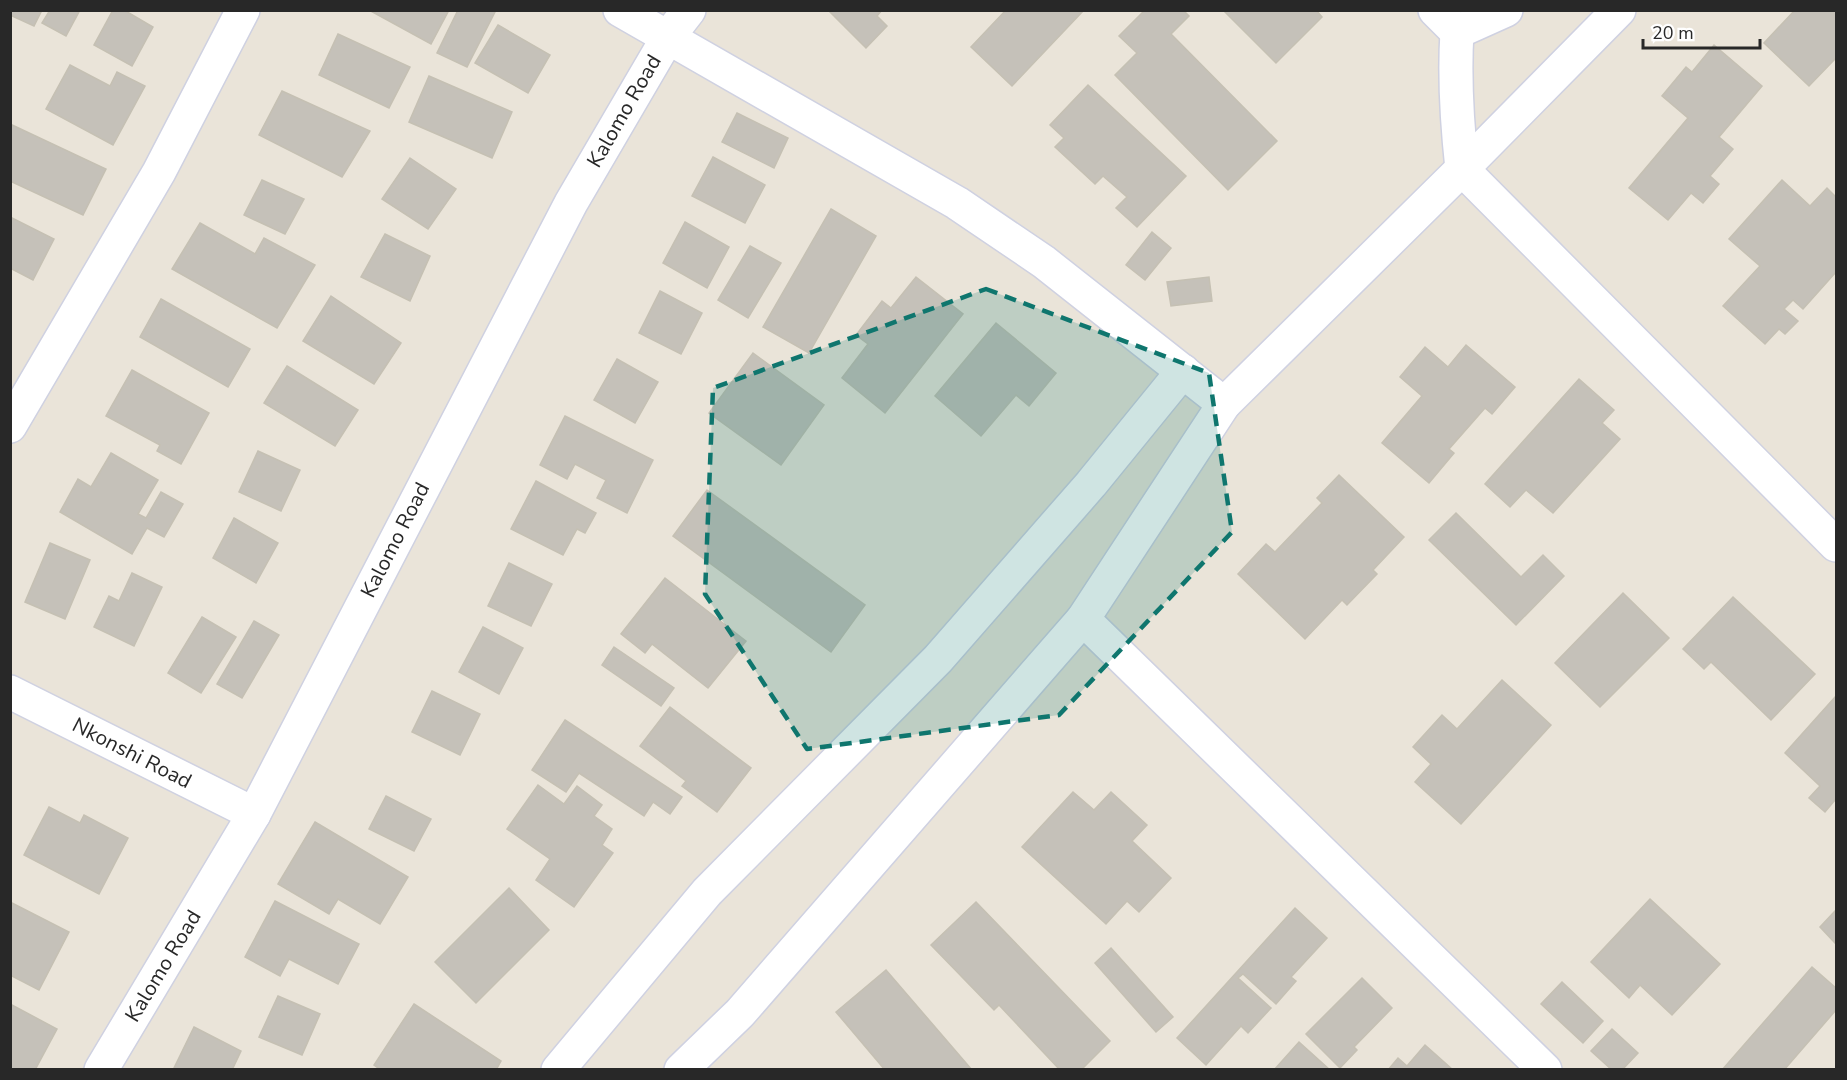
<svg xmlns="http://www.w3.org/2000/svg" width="1847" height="1080" font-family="'Nunito Sans',sans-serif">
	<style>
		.building { fill: #c5c1b9; stroke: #c5c0b3; stroke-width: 1.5 }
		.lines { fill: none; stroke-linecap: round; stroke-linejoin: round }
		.minor-casing { stroke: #cfd1e1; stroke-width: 36 }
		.minor { stroke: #fff; stroke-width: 33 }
		.marked { fill: #0f766e; fill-opacity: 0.2; stroke: #0f766e; stroke-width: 4.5; stroke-dasharray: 12 8; stroke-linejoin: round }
		.labels { text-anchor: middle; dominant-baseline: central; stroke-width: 4.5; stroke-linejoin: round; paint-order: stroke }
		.street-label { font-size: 21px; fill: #282828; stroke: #fff }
	</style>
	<rect width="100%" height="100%" fill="#eae4d9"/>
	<g class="building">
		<polygon points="10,10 42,10 34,26 10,15"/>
		<polygon points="50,10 80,10 66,36 42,23"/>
		<polygon points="113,10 124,10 153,27 132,66 94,45"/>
		<polygon points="369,10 449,10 431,44"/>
		<polygon points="458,10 496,10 467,67 437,53"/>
		<polygon points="828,10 882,10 877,16 887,26 866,48"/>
		<polygon points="1006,10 1084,10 1012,86 971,47"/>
		<polygon points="1145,10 1183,10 1189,16 1171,34 1277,141 1228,190 1115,75 1137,53 1119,36"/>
		<polygon points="1223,10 1316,10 1322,17 1276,63"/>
		<polygon points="1795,10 1836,10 1836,58 1809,86 1764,43"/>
		<polygon points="498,25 550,55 528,93 475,63"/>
		<polygon points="338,34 410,67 389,108 319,75"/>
		<polygon points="1714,45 1762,86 1719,137 1733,149 1710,176 1719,184 1703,203 1691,193 1668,220 1629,188 1688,118 1662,96 1686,67 1692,72"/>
		<polygon points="70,65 110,86 117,72 145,86 113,145 46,109"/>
		<polygon points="429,76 512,112 492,158 409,122"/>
		<polygon points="1088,85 1186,176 1137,227 1116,208 1127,197 1103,176 1095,184 1055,147 1064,138 1050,125"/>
		<polygon points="282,91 370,131 342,177 259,135"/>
		<polygon points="737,113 788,138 774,168 722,142"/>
		<polygon points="10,124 106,169 83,215 10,181"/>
		<polygon points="713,157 765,185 745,223 692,196"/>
		<polygon points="410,158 456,189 428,229 382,199"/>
		<polygon points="262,180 304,199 285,234 244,215"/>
		<polygon points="1782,180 1810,206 1827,188 1836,197 1836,272 1803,309 1793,300 1784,309 1798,321 1785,334 1779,329 1765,344 1723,306 1760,266 1729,239"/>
		<polygon points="831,209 876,236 809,353 763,327"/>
		<polygon points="10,217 54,239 33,280 10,268"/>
		<polygon points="685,222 729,247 707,288 663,263"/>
		<polygon points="200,223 255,254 264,238 315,265 277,328 172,269"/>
		<polygon points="1152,232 1171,248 1145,280 1126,265"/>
		<polygon points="385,234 430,256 410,301 361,277"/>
		<polygon points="750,246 781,263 748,318 718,300"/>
		<polygon points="916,277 963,314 885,413 842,378 868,344 856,335 882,301 891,308"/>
		<polygon points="1209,277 1212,301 1171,306 1167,282"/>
		<polygon points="660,291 702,313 681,354 639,333"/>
		<polygon points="331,296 401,343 374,384 303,341"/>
		<polygon points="161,299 250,349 228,387 140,337"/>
		<polygon points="996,323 1056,373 1029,406 1016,395 981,436 935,396"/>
		<polygon points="1466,345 1515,387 1492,414 1485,408 1449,449 1454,453 1429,483 1382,443 1422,396 1400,377 1425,347 1448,367"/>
		<polygon points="753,353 824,405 781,465 709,413"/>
		<polygon points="617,359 658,382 635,423 594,400"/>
		<polygon points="287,366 358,410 335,446 264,403"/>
		<polygon points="132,370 209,413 181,464 157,451 160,445 106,416"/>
		<polygon points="1579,379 1614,410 1602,423 1620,439 1553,513 1526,490 1510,507 1485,484"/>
		<polygon points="565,416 653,460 627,513 597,498 606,480 575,464 567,479 540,465"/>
		<polygon points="258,451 300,470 281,511 239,492"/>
		<polygon points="111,453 158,480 138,514 146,518 161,492 183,504 164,537 147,528 132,554 60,512 78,479 91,487"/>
		<polygon points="1339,475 1404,537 1373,570 1377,574 1347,605 1342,600 1305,639 1238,574 1266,544 1275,552 1322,503 1317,498"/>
		<polygon points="536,481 596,513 585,533 577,529 563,555 511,529"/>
		<polygon points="707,490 865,605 831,652 673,536"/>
		<polygon points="1456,513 1521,577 1543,555 1564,576 1516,625 1429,540"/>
		<polygon points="234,518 278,543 256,583 213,558"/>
		<polygon points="50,543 90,560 65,619 25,602"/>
		<polygon points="509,563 552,584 531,626 488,606"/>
		<polygon points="132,573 162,587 134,646 94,627 109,596 119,601"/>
		<polygon points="665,578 746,641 708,688 652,644 645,653 621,634"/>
		<polygon points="1623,593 1669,638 1600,707 1555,663"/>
		<polygon points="1733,597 1815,674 1771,720 1711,662 1704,669 1683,649"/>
		<polygon points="202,617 236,637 201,693 168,673"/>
		<polygon points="254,621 279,635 242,698 217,684"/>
		<polygon points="483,627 523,648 499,694 459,672"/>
		<polygon points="614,647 674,688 661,706 602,665"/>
		<polygon points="1502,680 1551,725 1461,824 1415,782 1431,764 1413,747 1442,715 1457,729"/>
		<polygon points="432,691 480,714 460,755 412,732"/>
		<polygon points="1836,696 1836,802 1835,800 1825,812 1809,798 1820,786 1785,753"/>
		<polygon points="670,707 751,768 717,812 682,786 686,781 640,746"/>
		<polygon points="565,720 682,797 670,814 653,802 644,816 579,773 566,792 532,770"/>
		<polygon points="538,785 564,804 577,786 602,805 594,816 612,829 602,845 613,853 574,907 536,880 550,859 507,829"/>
		<polygon points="1073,792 1094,810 1111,792 1147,825 1132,841 1171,878 1139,912 1127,901 1106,924 1022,847"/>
		<polygon points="386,796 431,819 414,851 369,829"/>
		<polygon points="49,807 80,823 84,815 128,838 99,894 24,855"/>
		<polygon points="315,822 408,877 380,924 338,899 329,914 278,884"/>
		<polygon points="509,888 549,930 476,1003 435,962"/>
		<polygon points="1650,899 1720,964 1672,1015 1640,985 1629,998 1591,962"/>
		<polygon points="275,901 359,944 338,984 289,959 280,976 245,957"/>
		<polygon points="10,902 69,932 39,990 10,975"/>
		<polygon points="976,902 1110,1041 1081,1070 1060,1070 999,1005 994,1010 931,945"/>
		<polygon points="1295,908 1327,938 1291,977 1296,981 1276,1004 1243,974 1238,978 1271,1008 1248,1033 1241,1026 1206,1065 1177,1038"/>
		<polygon points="1836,910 1836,944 1820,927"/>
		<polygon points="1111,948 1173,1017 1156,1032 1095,963"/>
		<polygon points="1812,967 1836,988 1836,1010 1784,1070 1722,1070"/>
		<polygon points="886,970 972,1070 885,1070 836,1012"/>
		<polygon points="1362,978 1392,1008 1354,1047 1357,1050 1340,1068 1306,1034"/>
		<polygon points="1562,982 1603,1021 1583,1043 1541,1004"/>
		<polygon points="278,996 320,1014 302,1055 259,1037"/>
		<polygon points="10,1004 57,1029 35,1070 10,1070"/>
		<polygon points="414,1004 501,1061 496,1070 381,1070 374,1065"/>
		<polygon points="194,1027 241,1051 232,1070 177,1070 174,1068"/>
		<polygon points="1612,1029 1638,1053 1622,1070 1612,1070 1591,1051"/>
		<polygon points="1299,1042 1330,1070 1274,1070"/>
		<polygon points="1425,1045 1453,1070 1388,1070 1398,1058 1407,1066"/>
	</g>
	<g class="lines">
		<defs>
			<g id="minor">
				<polyline points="620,10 957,203 1044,262 1224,404"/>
				<polyline points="1435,10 1457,32"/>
				<path d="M1457 32C1454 78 1457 123 1462 169L1836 545"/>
				<polyline points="1457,32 1506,10"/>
				<polyline points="10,426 159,172 243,10"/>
				<polyline points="1083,619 1545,1070"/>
				<polyline points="10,692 254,814"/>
				<polyline points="101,1070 254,814 571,203 668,37 689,10"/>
				<polyline points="558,1070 707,892 938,659 1091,484 1183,371"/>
				<polyline points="681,1070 740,1013 1083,619 1224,404 1462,169 1619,10"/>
			</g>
		</defs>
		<use href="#minor" class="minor-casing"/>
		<use href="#minor" class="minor"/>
	</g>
	<path class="marked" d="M986 289 1209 373 1232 532 1059 715 807 749 705 594 713 388Z"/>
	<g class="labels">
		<g class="street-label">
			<text transform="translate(624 111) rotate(-60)">Kalomo Road</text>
			<text transform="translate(395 540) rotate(-63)">Kalomo Road</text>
			<text transform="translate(132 753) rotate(27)">Nkonshi Road</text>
			<text transform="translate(163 966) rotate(-59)">Kalomo Road</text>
		</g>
	</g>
	<rect width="1847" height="1080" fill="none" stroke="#282828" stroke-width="24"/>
	<path d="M1643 39v9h117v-9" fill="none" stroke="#282828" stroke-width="3"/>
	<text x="1652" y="39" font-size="18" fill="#282828" stroke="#ffffff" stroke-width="4.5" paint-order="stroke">20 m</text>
</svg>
